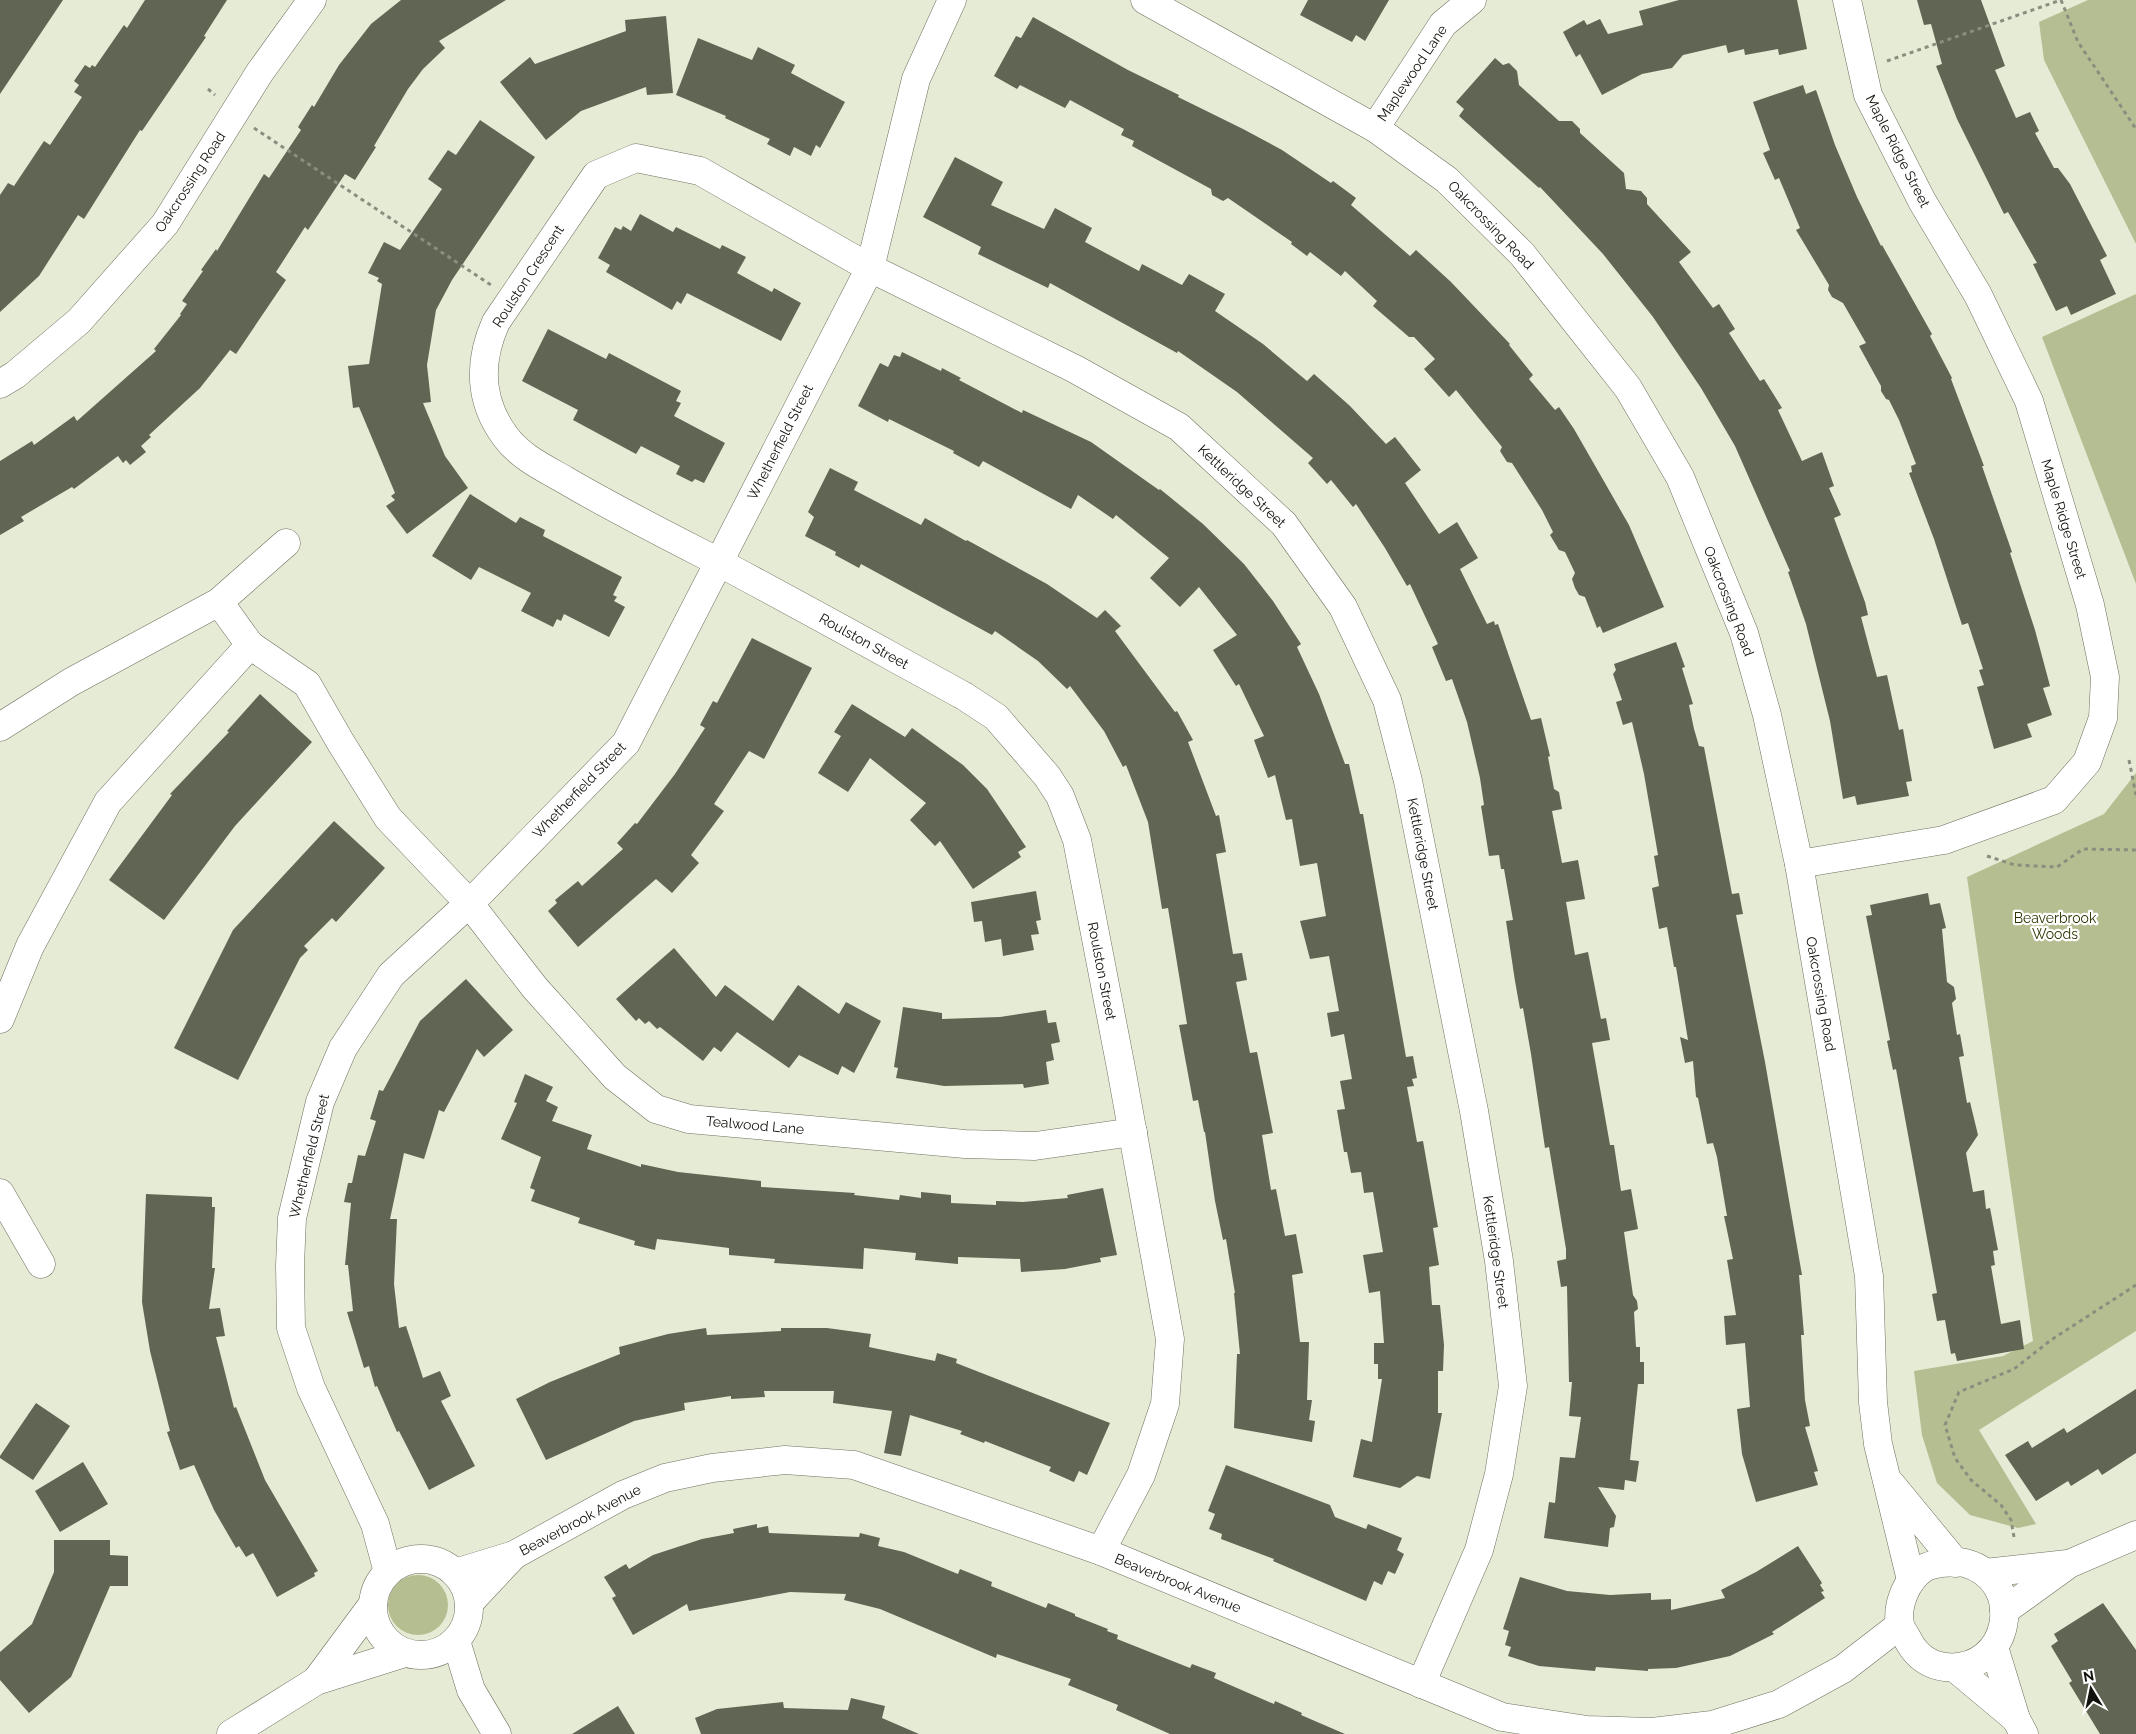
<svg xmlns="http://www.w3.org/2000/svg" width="2136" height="1734" font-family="Raleway,sans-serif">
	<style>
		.green { fill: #b5be91 }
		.forest { fill: #b5be92 }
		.building { fill: #616553 }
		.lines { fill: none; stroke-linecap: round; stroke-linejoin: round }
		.minor-casing { stroke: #6d715e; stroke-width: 29 }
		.path { stroke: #8b8e7f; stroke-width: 3; stroke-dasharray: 4 4; stroke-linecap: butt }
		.minor { stroke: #fff; stroke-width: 28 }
		.labels { text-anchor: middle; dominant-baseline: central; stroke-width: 4.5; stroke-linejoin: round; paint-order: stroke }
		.street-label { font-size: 14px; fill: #11120b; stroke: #fff }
		.park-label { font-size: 14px; fill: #2e3400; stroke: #fff }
	</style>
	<rect width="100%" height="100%" fill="#e6ebd6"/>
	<g class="green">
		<polygon points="2136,773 2136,1331 1979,1430 2036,1524 2018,1528 1970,1515 1937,1483 1922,1435 1914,1371 2003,1356 2033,1341 1967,877 2104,814"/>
		<circle cx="418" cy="1605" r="30"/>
	</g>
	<g class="forest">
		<polygon points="2088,0 2136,0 2136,244 2044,60 2039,22"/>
		<polygon points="2136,294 2136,584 2042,337"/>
	</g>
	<g class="building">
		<polygon points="0,0 63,0 0,94"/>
		<polygon points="145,0 227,0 204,36 206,37 142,131 140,130 84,219 78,215 39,276 0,312 0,195 8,183 14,186 44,141 50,145 82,97 74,92 79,85 74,81 85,65 90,68 92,65 95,67 124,25 127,28"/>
		<polygon points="401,0 506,0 439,41 445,48 423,69 408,89 374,146 376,147 355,180 345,174 308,230 305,227 276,272 286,280 236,354 230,350 200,388 149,435 151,437 141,446 146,452 130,465 126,460 123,463 118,456 74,489 72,487 21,517 24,521 0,535 0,461 32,441 34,445 74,416 77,421 156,351 154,349 181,315 180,314 187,304 182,301 203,271 201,270 216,249 217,251 264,174 269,178 301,130 298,127 312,105 314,107 339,65 371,24"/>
		<polygon points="1308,0 1389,0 1365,41 1356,35 1352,42 1300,15"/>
		<polygon points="1679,0 1797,0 1807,49 1779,55 1778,49 1745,55 1744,49 1728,53 1726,45 1683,55 1672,68 1642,74 1602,95 1580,54 1576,57 1563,32 1584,20 1587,25 1600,19 1608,34 1643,25 1639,11"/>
		<polygon points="1917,0 1981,0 2005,66 1995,70 2016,118 2030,112 2039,131 2035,133 2054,168 2058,168 2070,184 2107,256 2100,260 2116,294 2071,315 2067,306 2056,311 2033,264 2037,263 2008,212 2004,214 1957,119 1936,66 1942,64 1931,24 1924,25"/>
		<polygon points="666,16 673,93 647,95 646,87 581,111 546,140 500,82 530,57 535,64 626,31 625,20"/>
		<polygon points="1033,17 1128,70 1179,95 1178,97 1243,129 1282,150 1331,183 1333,181 1356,198 1351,205 1410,256 1416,250 1451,282 1510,344 1509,345 1533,375 1529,379 1555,410 1559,407 1574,429 1629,525 1664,607 1603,633 1600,626 1597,628 1585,597 1579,595 1575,588 1572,579 1575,573 1565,552 1559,550 1550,535 1553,532 1542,510 1512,463 1507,462 1500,451 1502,447 1456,390 1449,397 1424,369 1435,359 1414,337 1409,337 1373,306 1377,301 1345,271 1341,276 1310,252 1307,256 1291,244 1292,242 1228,198 1223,201 1212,195 1211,189 1132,146 1134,141 1121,135 1124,129 1070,100 1065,108 1020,85 1017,89 994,76 1016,36 1021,38"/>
		<polygon points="698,38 752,60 758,47 795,65 791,73 845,102 820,148 816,145 811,156 794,147 790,156 767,144 770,139 725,118 726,116 676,95"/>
		<polygon points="1495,58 1503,65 1509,63 1517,71 1519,85 1559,121 1572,121 1580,129 1580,133 1624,173 1626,189 1641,191 1647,198 1647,204 1691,252 1679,262 1713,308 1719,304 1735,329 1729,333 1760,381 1764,379 1782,408 1778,410 1802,461 1822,452 1834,486 1829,488 1841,515 1834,518 1865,602 1868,615 1861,617 1877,677 1887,675 1899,730 1903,729 1912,781 1906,782 1909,796 1857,805 1855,796 1843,799 1830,721 1806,624 1788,572 1790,571 1735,446 1701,388 1653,317 1603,254 1540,187 1539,188 1459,116 1464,109 1456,102"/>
		<polygon points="1803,85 1806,94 1816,90 1835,145 1857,197 1881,246 1882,245 1932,334 1930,336 1952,378 1951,379 1984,466 1982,466 2012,552 2010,553 2035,630 2050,686 2043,688 2052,715 2027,724 2032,737 1994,749 1977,687 1984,685 1979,670 1983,669 1968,623 1962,625 1934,539 1909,473 1912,472 1911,466 1916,464 1899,420 1889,400 1886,399 1881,391 1881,386 1859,346 1866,343 1843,303 1832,297 1828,290 1829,285 1796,230 1800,228 1779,178 1775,180 1763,153 1770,150 1753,102"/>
		<polygon points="480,120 535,157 452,280 436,310 427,365 431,402 423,403 445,456 468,488 407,534 386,506 395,500 391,496 395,493 359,407 353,408 348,366 369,364 382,284 377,281 379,278 368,273 384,242 400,250 442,189 428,179 448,150 456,155"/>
		<polygon points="955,157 1003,182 991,205 1044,229 1055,208 1092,228 1085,242 1139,271 1142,264 1182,285 1189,274 1225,294 1215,311 1263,344 1307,381 1314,374 1350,406 1386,444 1395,437 1421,470 1405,483 1439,534 1457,522 1478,558 1460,569 1487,624 1494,621 1495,625 1498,624 1531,720 1541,718 1550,756 1548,757 1554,789 1559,792 1562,809 1552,811 1562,863 1578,860 1585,899 1566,902 1575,955 1588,952 1601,1019 1606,1018 1610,1040 1592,1043 1610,1145 1614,1145 1621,1191 1631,1189 1638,1229 1624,1232 1633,1295 1637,1301 1638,1309 1634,1312 1636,1347 1640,1347 1640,1362 1644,1362 1644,1384 1638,1384 1630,1460 1639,1461 1636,1482 1625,1480 1624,1490 1598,1487 1616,1516 1614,1527 1610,1528 1608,1547 1544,1538 1549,1502 1555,1503 1560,1457 1575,1458 1581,1417 1569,1416 1572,1382 1569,1382 1567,1286 1561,1287 1557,1261 1566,1259 1566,1249 1549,1147 1545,1148 1531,1054 1523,1008 1520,1009 1515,981 1506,921 1513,920 1504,869 1501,869 1499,855 1489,856 1481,806 1484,805 1480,778 1467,722 1452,679 1446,681 1432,647 1438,644 1410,584 1407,586 1385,548 1356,504 1353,507 1331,480 1327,484 1308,463 1313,458 1237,392 1178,351 1177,353 1050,283 1048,288 978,254 981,247 923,217"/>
		<polygon points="640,214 673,232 676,227 720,249 722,245 746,257 737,273 772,292 774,288 801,303 781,341 687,293 681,304 677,301 672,310 606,272 610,265 598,258 615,227 621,230 623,226 631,231"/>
		<polygon points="548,329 606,359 609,353 681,391 676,401 681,403 674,416 725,443 704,483 695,479 692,482 676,474 680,466 641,446 636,454 573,420 578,410 522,381"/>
		<polygon points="902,352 941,371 942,368 961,378 959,380 1022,413 1023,410 1091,442 1159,490 1160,489 1203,524 1244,564 1273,601 1301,644 1297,647 1319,694 1345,764 1349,764 1360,814 1363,814 1406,1057 1413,1056 1417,1078 1412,1079 1414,1086 1407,1087 1417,1142 1423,1141 1438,1227 1433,1228 1439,1265 1429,1267 1432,1305 1440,1305 1444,1345 1443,1371 1438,1371 1438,1413 1442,1413 1430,1479 1417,1476 1400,1488 1353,1477 1361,1439 1372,1442 1382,1379 1378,1379 1378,1364 1374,1364 1374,1343 1384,1343 1380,1291 1369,1293 1363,1255 1383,1252 1373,1192 1364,1193 1361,1172 1351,1173 1347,1152 1344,1152 1337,1110 1345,1109 1340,1081 1352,1079 1344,1034 1331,1037 1327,1013 1339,1011 1329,956 1310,959 1300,921 1326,916 1317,863 1300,866 1292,819 1286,820 1275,775 1268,778 1254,740 1264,736 1239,684 1236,686 1213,650 1237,635 1199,587 1180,607 1150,578 1169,558 1116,515 1113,519 1078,495 1071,509 983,461 979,467 953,453 954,451 889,419 888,422 858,406 880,363 888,367 894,355 900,357"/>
		<polygon points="830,468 858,482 854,490 921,525 925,518 966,541 967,540 1047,584 1097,618 1105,610 1121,626 1115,631 1175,712 1177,711 1193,740 1188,742 1216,816 1219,815 1226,852 1216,854 1233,954 1242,953 1247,980 1236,982 1250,1053 1257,1052 1273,1133 1262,1135 1271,1190 1276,1189 1285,1236 1296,1234 1303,1273 1292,1275 1300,1342 1309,1342 1307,1400 1312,1400 1309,1420 1315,1421 1312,1442 1234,1428 1237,1354 1240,1354 1234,1293 1235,1293 1226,1239 1223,1240 1215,1201 1205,1132 1204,1132 1198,1100 1193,1101 1179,1025 1187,1024 1168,908 1162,909 1148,822 1126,765 1123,767 1104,731 1070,686 1067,689 1038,661 995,631 992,635 861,564 859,568 835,555 836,552 805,536 814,517 808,512"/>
		<polygon points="470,494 516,523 520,517 545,530 543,536 622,577 613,595 617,597 614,601 625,607 609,637 564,614 561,621 557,619 553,627 521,611 531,593 479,567 471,580 432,556"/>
		<polygon points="752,638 812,668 764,759 749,751 714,804 724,811 691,855 699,863 672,893 656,879 578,947 548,911 557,903 555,900 578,881 582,886 623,849 617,843 635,823 637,824 675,774 705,728 700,725 713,701 717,703"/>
		<polygon points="1676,642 1685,667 1682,668 1693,704 1689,705 1694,729 1699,746 1704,747 1732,894 1739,893 1743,914 1736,915 1765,1062 1802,1275 1799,1275 1804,1335 1801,1335 1805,1400 1810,1426 1805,1427 1818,1471 1814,1472 1818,1485 1756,1502 1742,1454 1737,1409 1750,1407 1745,1343 1726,1345 1724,1316 1736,1315 1727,1260 1733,1259 1724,1216 1727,1216 1717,1157 1713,1143 1707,1144 1698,1098 1696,1097 1693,1061 1685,1063 1680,1037 1688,1040 1676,967 1674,967 1667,927 1659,929 1652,888 1659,886 1654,856 1658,855 1644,774 1632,722 1623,725 1616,702 1622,700 1613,674 1616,670 1614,664"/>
		<polygon points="260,694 312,742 235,826 164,920 109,880 172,795 170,794 229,732 227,731"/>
		<polygon points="852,704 905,737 912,728 963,765 987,789 1026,847 1018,852 1021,857 973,889 940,841 935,846 910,820 926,803 870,758 848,792 818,773 841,736 834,732"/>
		<polygon points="334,821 385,868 336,922 332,918 304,946 308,950 300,958 238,1080 174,1048 233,930"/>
		<polygon points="1036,891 1041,920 1036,921 1039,934 1031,935 1034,950 1003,956 1001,939 985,942 982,921 974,922 971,902"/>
		<polygon points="1928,893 1930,905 1940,903 1946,928 1942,929 1947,982 1954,987 1956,999 1952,1003 1957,1035 1960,1034 1964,1056 1959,1057 1967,1103 1970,1102 1978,1135 1966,1153 1973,1192 1984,1190 1986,1209 1990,1208 1998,1250 1993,1251 1995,1265 1991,1266 2001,1324 2020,1320 2024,1349 1957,1361 1955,1353 1951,1354 1945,1320 1937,1321 1932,1294 1937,1293 1896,1069 1893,1070 1887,1041 1890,1040 1866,916 1872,915 1870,905"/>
		<polygon points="674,948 716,997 725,985 773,1021 798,985 839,1014 846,1002 881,1021 854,1073 842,1066 838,1075 799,1055 789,1068 737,1032 721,1052 714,1047 703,1061 660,1027 657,1029 649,1021 645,1024 639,1018 636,1021 616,999"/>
		<polygon points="466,979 513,1030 484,1057 477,1049 444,1112 439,1110 424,1159 404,1153 390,1219 397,1219 394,1284 399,1328 406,1326 423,1378 440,1371 451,1396 441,1401 475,1466 429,1490 399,1431 397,1432 377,1386 375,1387 369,1366 364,1368 347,1312 353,1311 348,1265 345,1265 351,1203 344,1202 348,1183 352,1183 358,1155 365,1156 376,1121 370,1119 379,1090 383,1091 420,1021"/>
		<polygon points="903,1007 942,1013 942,1019 1000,1017 1046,1010 1048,1023 1056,1022 1060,1042 1051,1044 1054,1060 1046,1062 1049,1084 1024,1088 1023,1084 944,1086 896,1078 898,1068 894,1067"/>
		<polygon points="525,1074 553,1087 546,1101 558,1107 552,1121 592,1135 587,1149 641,1167 641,1164 678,1172 761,1181 761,1187 855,1193 854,1195 899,1200 900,1195 921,1198 921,1192 951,1195 951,1203 996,1205 996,1201 1023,1202 1068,1198 1067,1195 1103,1188 1117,1255 1100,1258 1101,1262 1065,1269 1021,1272 1020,1259 958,1257 958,1264 915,1260 916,1253 864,1248 863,1269 774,1263 775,1259 729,1255 729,1248 657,1239 655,1250 634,1245 635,1241 578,1223 580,1218 531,1201 535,1190 530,1188 541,1157 501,1139 517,1103 514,1102"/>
		<polygon points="146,1194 212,1197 212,1207 215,1207 212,1268 215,1268 209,1309 220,1308 225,1336 216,1337 234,1408 236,1407 265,1480 318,1571 314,1573 315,1576 277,1597 253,1553 246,1557 239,1546 236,1548 214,1510 194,1465 180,1470 167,1432 170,1431 150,1351 142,1302"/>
		<polygon points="706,1328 707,1335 781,1331 781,1328 827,1328 871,1334 869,1347 935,1361 937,1353 957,1359 956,1363 1110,1423 1087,1475 1079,1471 1074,1482 1049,1471 1051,1467 985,1441 984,1443 960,1434 962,1431 910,1415 901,1456 884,1453 892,1411 833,1403 834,1391 764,1391 765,1397 731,1399 731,1396 684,1403 685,1410 634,1421 546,1460 516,1399 550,1382 620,1354 619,1347 668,1334"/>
		<polygon points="2136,1389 2136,1453 2102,1475 2098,1469 2071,1486 2068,1481 2036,1501 2005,1455 2028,1441 2032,1448 2064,1428 2067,1433"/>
		<polygon points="36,1403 70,1426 33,1480 0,1458 0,1456"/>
		<polygon points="83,1462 108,1504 60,1532 35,1491"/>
		<polygon points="1226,1465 1330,1505 1335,1517 1366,1529 1368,1524 1402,1538 1397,1550 1404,1554 1395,1574 1388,1571 1382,1585 1374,1581 1366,1601 1273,1561 1274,1559 1221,1539 1222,1534 1209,1529 1215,1514 1208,1511"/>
		<polygon points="757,1524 757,1528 768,1526 769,1533 859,1537 860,1533 880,1538 878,1546 904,1552 958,1574 960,1569 992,1582 991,1586 1046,1608 1048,1603 1075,1614 1075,1616 1108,1629 1107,1631 1118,1635 1117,1639 1190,1668 1192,1664 1216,1673 1214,1678 1274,1704 1275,1701 1302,1713 1301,1715 1345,1734 1170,1734 1116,1710 1118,1705 1068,1685 1071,1679 997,1654 996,1658 880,1609 844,1600 846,1594 790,1592 689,1611 687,1604 633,1635 612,1598 616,1596 604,1577 626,1564 629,1569 653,1555 702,1539 734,1533 733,1529"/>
		<polygon points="54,1540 110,1540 110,1555 128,1556 128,1586 110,1586 71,1677 29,1713 0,1680 0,1652 32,1624 54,1572"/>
		<polygon points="1798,1546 1822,1583 1820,1585 1824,1591 1821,1592 1825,1598 1772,1632 1774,1634 1730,1656 1676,1668 1648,1669 1648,1671 1596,1667 1595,1671 1539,1666 1508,1656 1511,1647 1505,1645 1509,1631 1503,1629 1520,1577 1567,1591 1610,1595 1651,1593 1651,1600 1671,1599 1671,1610 1725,1598 1721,1590 1756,1572"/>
		<polygon points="2103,1603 2136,1650 2136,1734 2100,1734 2069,1683 2072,1681 2051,1646 2058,1641 2054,1634"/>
		<polygon points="851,1698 885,1706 882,1718 919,1734 701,1734 695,1718 717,1709 783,1702 784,1708 848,1710"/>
		<polygon points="618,1706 635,1734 572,1734"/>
	</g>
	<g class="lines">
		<defs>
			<g id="minor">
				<polyline points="1145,0 1375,128 1447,180 1522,254 1628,388 1680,477 1744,633 1767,715 1799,864 1869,1276 1873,1402 1878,1444 1911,1580"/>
				<polyline points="1375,128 1443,24 1472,0"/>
				<polyline points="0,384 15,375 79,321 165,224 260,72 312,0"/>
				<polyline points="219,602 250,645"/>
				<polyline points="0,727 71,682 219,602 286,543"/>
				<polyline points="1799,864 1944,840 2054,800 2087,762 2103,718 2105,677 2090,605 2029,401 1978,295 1922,201 1868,95 1847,0"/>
				<polyline points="0,1019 30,946 108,802 250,645 307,684 341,743 388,818 469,903 535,988 615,1077 656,1109 689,1119 965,1144 1035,1146 1133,1132"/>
				<polyline points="0,1193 41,1264"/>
				<polyline points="1891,1484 1956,1563"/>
				<path d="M1101 1551 1141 1475 1165 1404 1170 1339 1121 1068 1077 840 1060 796 1047 776 996 717 964 696C878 649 792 601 705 555 658 531 611 507 565 480 544 468 520 457 505 436 479 401 478 362 496 322L596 175 636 158 700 171 870 268 1075 369 1179 427 1284 524 1343 607 1387 700 1408 781 1474 1111 1499 1261 1513 1386 1499 1474 1479 1550 1421 1684"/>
				<circle cx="421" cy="1607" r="48"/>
				<path d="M1942 1563C1949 1563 1958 1561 1965 1563 2028 1580 2011 1674 1945 1667 1929 1665 1917 1656 1909 1642 1907 1637 1902 1631 1900 1625 1896 1605 1907 1579 1924 1568 1929 1565 1936 1564 1942 1563Z"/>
				<polyline points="388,1572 375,1524 311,1388 291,1328 290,1265 292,1218 320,1102 343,1048 391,975 478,895 626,743 870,268 916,79 952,0"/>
				<polyline points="455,1573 514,1555 623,1495 665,1478 712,1468 785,1460 854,1465 1101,1551 1502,1717 1587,1730 1652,1732 1712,1725 1779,1704 1843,1669 1900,1625"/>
				<polyline points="1985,1573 2068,1564"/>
				<polyline points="469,1603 514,1555"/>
				<polyline points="2004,1611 2069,1564 2136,1535"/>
				<polyline points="456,1641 471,1690 497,1734"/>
				<polyline points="1994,1647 2016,1719 2024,1734"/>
				<polyline points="1955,1668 2016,1719"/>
				<polyline points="316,1681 373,1604"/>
				<polyline points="231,1734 316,1681 405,1653"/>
			</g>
		</defs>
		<use href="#minor" class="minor-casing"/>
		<g class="path">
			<polyline points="2061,0 2078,42 2136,129"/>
			<polyline points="1887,61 2061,0"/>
			<polyline points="208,89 215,95"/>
			<polyline points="254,128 491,285"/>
			<polyline points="2129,760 2136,795"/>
			<polyline points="1987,856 2015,865 2057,867 2083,849 2136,850"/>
			<polyline points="2014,1537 2011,1520 2001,1505 1971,1480 1955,1458 1945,1425 1959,1392 2014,1369 2051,1340 2136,1285"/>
		</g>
		<use href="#minor" class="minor"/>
	</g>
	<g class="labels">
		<g class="street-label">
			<text transform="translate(1412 73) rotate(-56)">Maplewood Lane</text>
			<text transform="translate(1898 151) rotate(63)">Maple Ridge Street</text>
			<text transform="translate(190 182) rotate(-57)">Oakcrossing Road</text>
			<text transform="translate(1491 225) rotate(46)">Oakcrossing Road</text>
			<text transform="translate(528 276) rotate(-57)">Roulston Crescent</text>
			<text transform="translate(780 442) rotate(-63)">Whetherfield Street</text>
			<text transform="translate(1242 486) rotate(43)">Kettleridge Street</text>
			<text transform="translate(2064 519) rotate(73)">Maple Ridge Street</text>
			<text transform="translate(1729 601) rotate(69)">Oakcrossing Road</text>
			<text transform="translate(864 641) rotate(29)">Roulston Street</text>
			<text transform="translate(579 790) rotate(-46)">Whetherfield Street</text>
			<text transform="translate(1423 854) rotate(79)">Kettleridge Street</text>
			<text transform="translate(1102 971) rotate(79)">Roulston Street</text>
			<text transform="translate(1821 994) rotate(80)">Oakcrossing Road</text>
			<text transform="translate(755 1125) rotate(5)">Tealwood Lane</text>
			<text transform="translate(309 1156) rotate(-76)">Whetherfield Street</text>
			<text transform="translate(1496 1252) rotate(82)">Kettleridge Street</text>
			<text transform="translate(580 1520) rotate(-28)">Beaverbrook Avenue</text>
			<text transform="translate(1178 1583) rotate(22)">Beaverbrook Avenue</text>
		</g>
		<g class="park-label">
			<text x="2055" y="918">Beaverbrook<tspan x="2055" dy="16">Woods</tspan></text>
		</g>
	</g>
	<g transform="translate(2091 1689) rotate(350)" stroke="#ffffff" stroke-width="4" paint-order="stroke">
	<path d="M0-4L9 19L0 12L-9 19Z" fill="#11120b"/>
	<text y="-8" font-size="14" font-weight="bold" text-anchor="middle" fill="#11120b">N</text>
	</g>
</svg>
